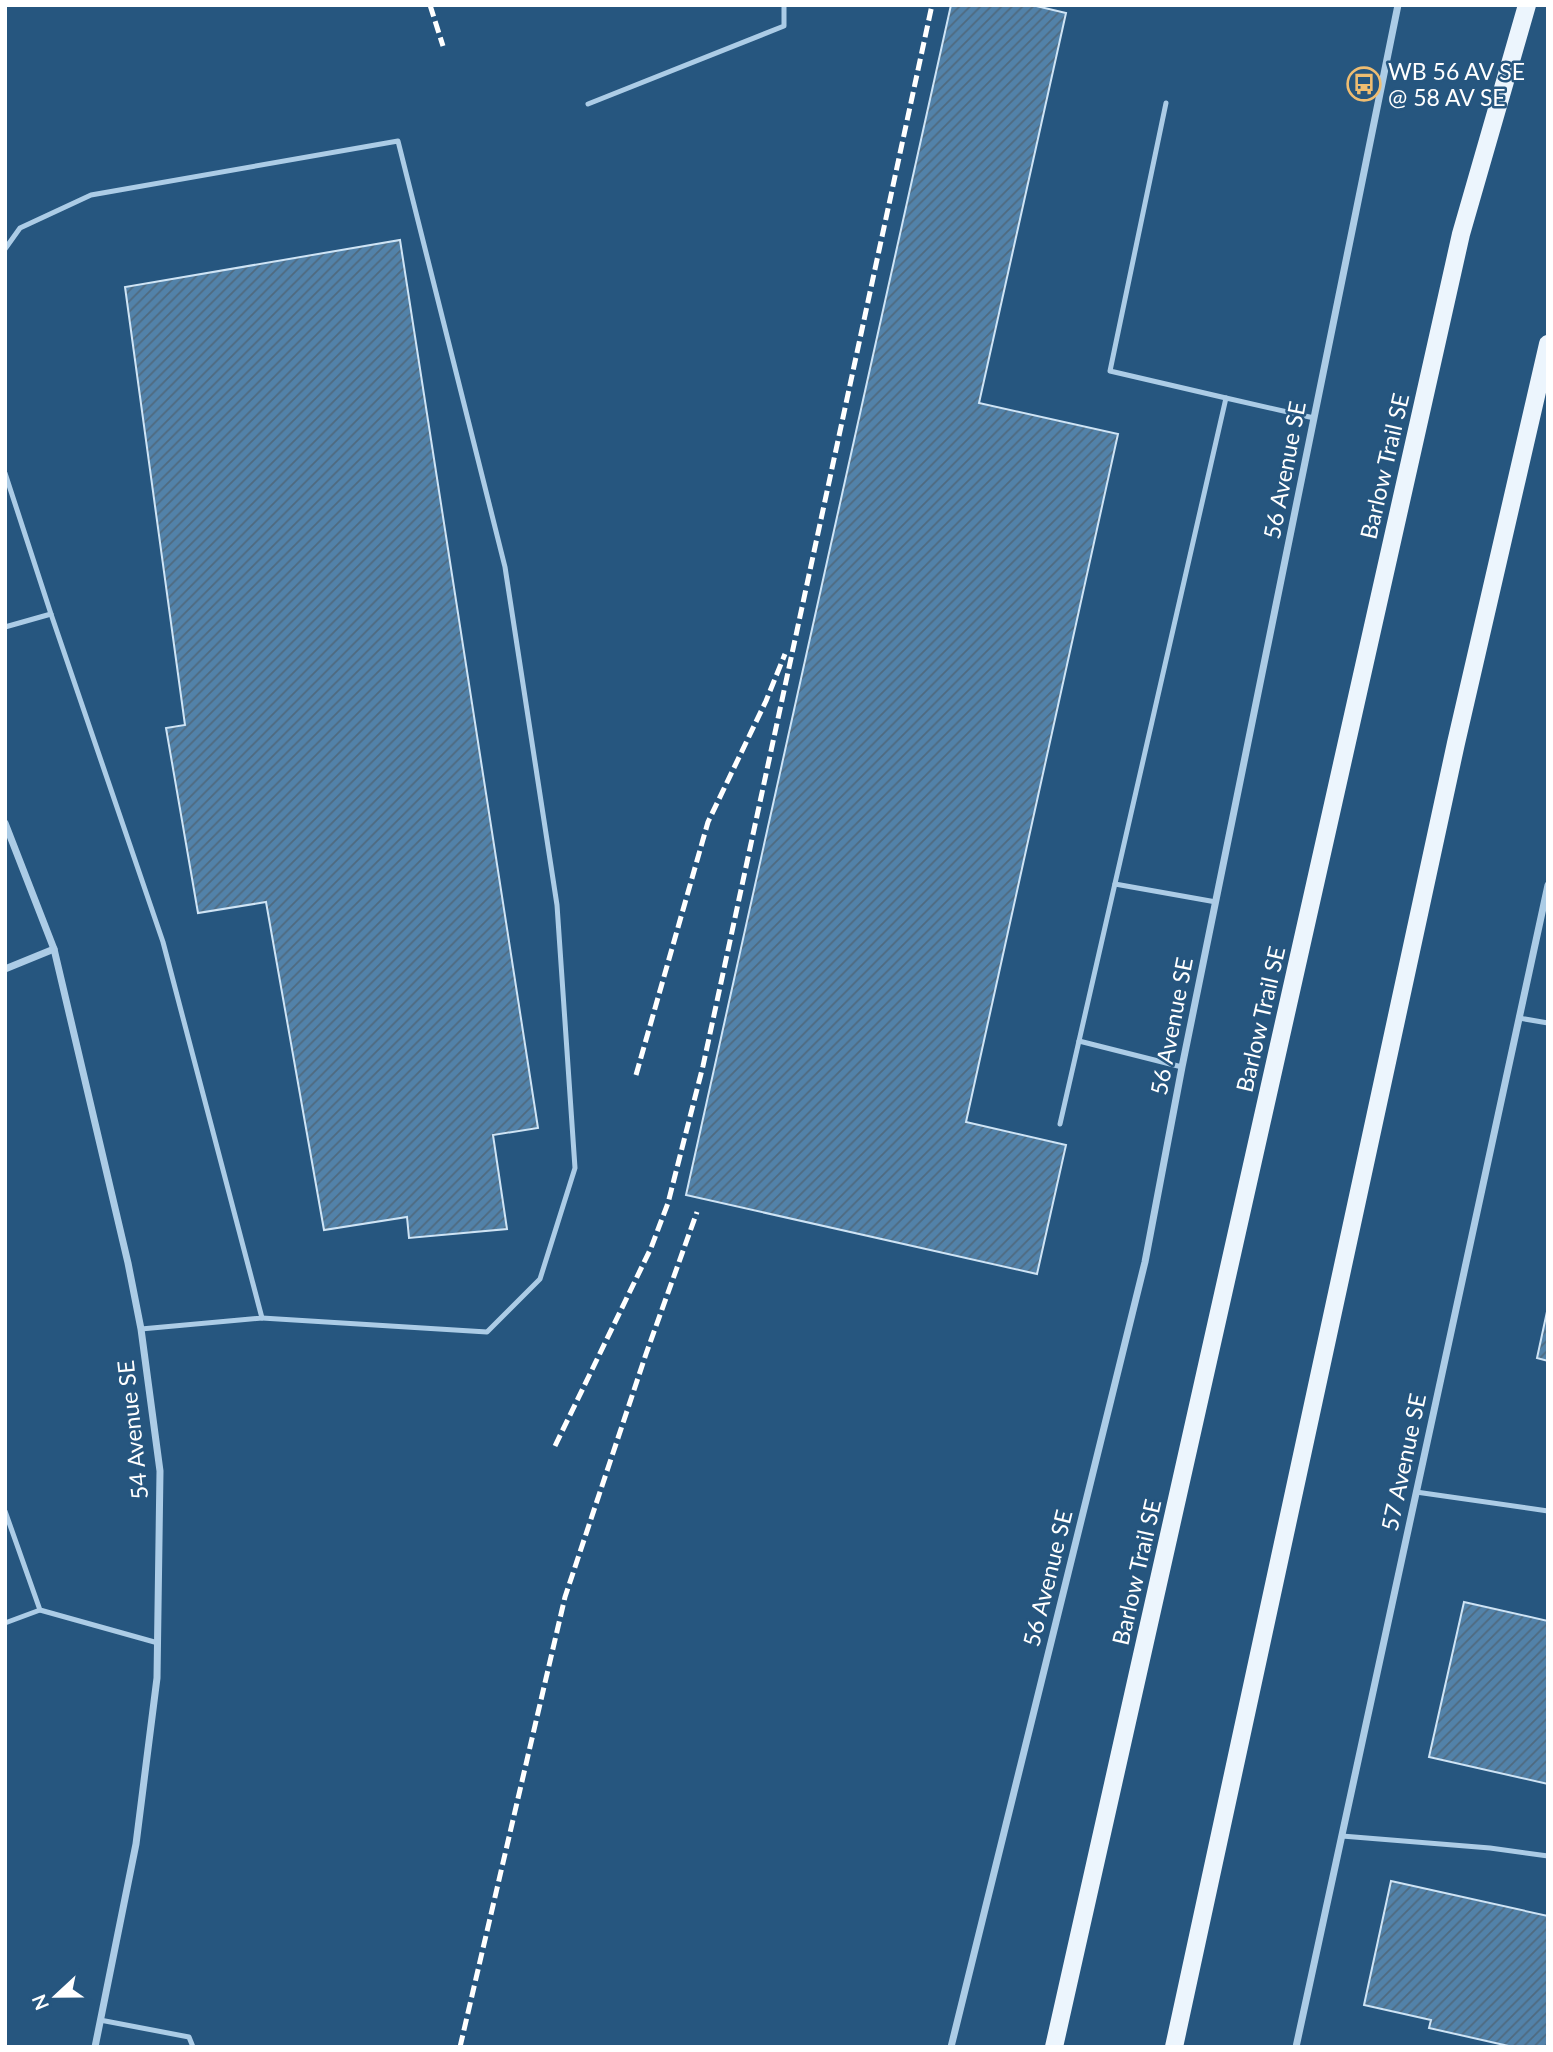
<svg xmlns="http://www.w3.org/2000/svg" width="1553" height="2052" font-family="Lato,sans-serif">
	<style>
		.building { fill: url(#building-hatch); stroke: #cfe4f5; stroke-width: 2 }
		.lines { fill: none; stroke-linecap: round; stroke-linejoin: round }
		.lane { stroke: #accce6; stroke-width: 5 }
		.street { stroke: #accce6; stroke-width: 7 }
		.primary { stroke: #ecf5fd; stroke-width: 18 }
		.rail { stroke: #fff; stroke-width: 5; stroke-dasharray: 12 5; stroke-linecap: butt }
		.labels { text-anchor: middle; dominant-baseline: central; stroke-width: 5; stroke-linejoin: round; paint-order: stroke }
		.poi-label { font-size: 23px; fill: #fff; stroke: #26567f; text-anchor: start }
		.street-label { font-size: 23px; fill: #fff; stroke: #26567f }
	</style>
	<defs>
		<pattern id="building-hatch" width="6" height="6" patternUnits="userSpaceOnUse" patternTransform="scale(1.75)"><rect width="6" height="6" fill="#5282a9"/><path d="M-1 1l2-2M0 6l6-6M5 7l2-2" fill="none" stroke="#4f6a7f"/></pattern>
	</defs>
	<rect width="100%" height="100%" fill="#26567f"/>
	<g class="building">
		<polygon points="951,5 1032,5 1066,13 979,403 1118,434 966,1122 1066,1145 1037,1274 686,1195"/>
		<polygon points="400,240 538,1128 493,1135 507,1229 409,1238 407,1217 324,1230 266,902 198,913 166,728 185,725 125,287"/>
		<polygon points="1548,1307 1548,1361 1537,1358"/>
		<polygon points="1464,1602 1548,1621 1548,1784 1429,1757"/>
		<polygon points="1391,1881 1548,1916 1548,2047 1513,2047 1429,2028 1431,2020 1364,2005"/>
	</g>
	<g class="lines">
		<g class="lane">
			<polyline points="588,104 784,26 784,5"/>
			<polyline points="5,249 20,228 91,195 398,141 505,567 557,905 575,1168 540,1279 487,1332 262,1318"/>
			<polyline points="1226,398 1314,418"/>
			<polyline points="5,473 51,614 5,627"/>
			<polyline points="51,614 163,942 262,1318 141,1329"/>
			<polyline points="1115,884 1216,902"/>
			<polyline points="1519,1018 1548,1023"/>
			<polyline points="1079,1041 1182,1067"/>
			<polyline points="1060,1124 1226,398 1110,371 1166,103"/>
			<polyline points="1416,1492 1548,1511"/>
			<polyline points="5,1511 40,1610 158,1643"/>
			<polyline points="5,1623 40,1610"/>
			<polyline points="1342,1836 1490,1848 1548,1856"/>
			<polyline points="100,2020 189,2037 193,2047"/>
		</g>
		<g class="street">
			<polyline points="5,823 54,949 128,1263 141,1329 160,1471 157,1678 136,1844 95,2047"/>
			<polyline points="5,969 54,949"/>
			<polyline points="951,2047 1145,1262 1182,1067 1398,5"/>
			<polyline points="1296,2047 1548,885"/>
		</g>
		<g class="primary">
			<polyline points="1054,2047 1461,234 1527,5"/>
			<polyline points="1174,2047 1456,743 1548,344"/>
		</g>
		<g class="rail">
			<polyline points="430,5 443,46"/>
			<polyline points="636,1075 708,822 766,701 785,654"/>
			<polyline points="555,1446 651,1248 668,1203 703,1066 932,5"/>
			<polyline points="460,2047 565,1597 646,1354 697,1212"/>
		</g>
	</g>
	<defs>
		<symbol id="bus-ring" viewBox="-11 -11 22 22"><circle r="9.5" fill="#26567f" stroke="#efbd71" stroke-width="1.5"/><path d="M-5-6H5V4H4V6H2V4H-2V6H-4V4H-5ZM-3.5-4V0h7V-4ZM-3.5 1.2v1.5H-2V1.2ZM2 1.2v1.5H3.5V1.2Z" fill="#efbd71"/></symbol>
	</defs>
	<g fill-rule="evenodd">
		<use href="#bus-ring" x="1345" y="65" width="38" height="38"/>
	</g>
	<g class="labels">
		<g class="poi-label">
			<text x="1388" y="71">WB 56 AV SE<tspan x="1388" dy="26">@ 58 AV SE</tspan></text>
		</g>
		<g class="street-label">
			<text transform="translate(1384 466) rotate(-77)">Barlow Trail SE</text>
			<text transform="translate(1284 470) rotate(-79)">56 Avenue SE</text>
			<text transform="translate(1260 1019) rotate(-77)">Barlow Trail SE</text>
			<text transform="translate(1171 1026) rotate(-79)">56 Avenue SE</text>
			<text transform="translate(132 1430) rotate(-96)">54 Avenue SE</text>
			<text transform="translate(1403 1462) rotate(-78)">57 Avenue SE</text>
			<text transform="translate(1136 1572) rotate(-77)">Barlow Trail SE</text>
			<text transform="translate(1047 1578) rotate(-76)">56 Avenue SE</text>
		</g>
	</g>
	<rect width="1553" height="2052" fill="none" stroke="#ffffff" stroke-width="14"/>
	<g transform="translate(56 1996) rotate(248)" stroke="#26567f" stroke-width="5" paint-order="stroke">
	<path d="M0-5L12 26L0 18L-12 26Z" fill="#ffffff"/>
	<text y="-10" font-size="19" font-weight="bold" text-anchor="middle" fill="#ffffff">N</text>
	</g>
</svg>
